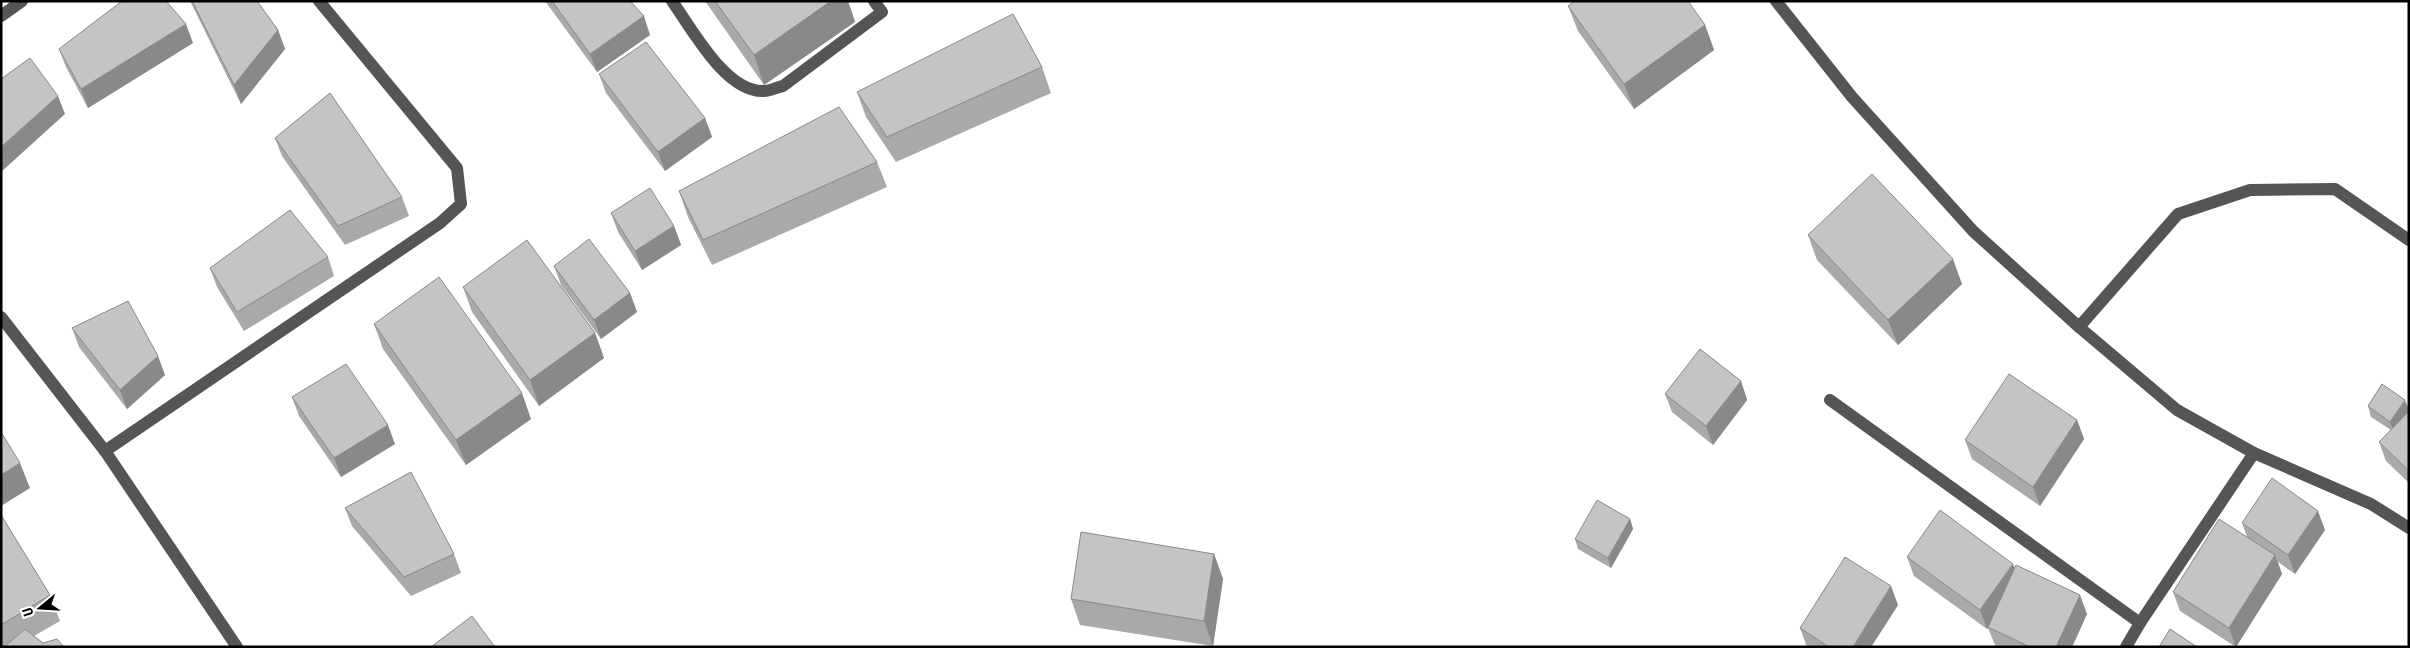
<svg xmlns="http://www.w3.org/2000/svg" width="2410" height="648" font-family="'Roboto Condensed',sans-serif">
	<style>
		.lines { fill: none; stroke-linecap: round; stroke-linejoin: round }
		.minor { stroke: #555; stroke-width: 12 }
		.wall { fill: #a9a9a9 }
		.shaded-wall { fill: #898989 }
		.building { fill: #c4c4c4; stroke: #898989 }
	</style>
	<rect width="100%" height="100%" fill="#fff"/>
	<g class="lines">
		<g class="minor">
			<path d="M672 1C692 29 726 93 764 91 770 91 777 87 783 86L882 12 874 1"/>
			<polyline points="1776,1 1852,97 1973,231 2079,327 2177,410 2254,453 2140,623 2126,647"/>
			<polyline points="1,16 22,1"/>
			<polyline points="1,317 105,451 237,647"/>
			<polyline points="2079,327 2178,214 2250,190 2335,189 2409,240"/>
			<polyline points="1830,400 2140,623"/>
			<polyline points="105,451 440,223 461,204 457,168 319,1"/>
			<polyline points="2254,453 2371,504 2409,528"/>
		</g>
	</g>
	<g class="wall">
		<polygon points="190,1 257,1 278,30 285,49 241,104"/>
		<polygon points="545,1 630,1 650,35 597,72"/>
		<polygon points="705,1 848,1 855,22 764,85"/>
		<polygon points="1568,6 1705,25 1714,50 1634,109 1578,31"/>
		<polygon points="193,43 88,108 66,67 59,49"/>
		<polygon points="1042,67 1051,93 896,162 866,117 857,92"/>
		<polygon points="599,74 705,118 712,137 665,171 606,93"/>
		<polygon points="275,138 402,197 409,216 345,245 282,156"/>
		<polygon points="877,162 887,187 712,265 688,217 679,191"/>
		<polygon points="611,213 674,226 681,245 642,270 618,232"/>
		<polygon points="1808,235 1962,284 1898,345 1817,260"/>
		<polygon points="328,257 334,276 244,331 217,287 210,268"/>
		<polygon points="554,266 630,293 637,312 601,339 561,285"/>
		<polygon points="463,287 595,333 604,358 539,406 472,312"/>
		<polygon points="374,324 531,419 466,465 383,349"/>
		<polygon points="72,328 165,375 127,409 79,347"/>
		<polygon points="1741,381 1747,400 1713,445 1672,412 1665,394"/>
		<polygon points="292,397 395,444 341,477 299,416"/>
		<polygon points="2368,406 2407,413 2409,411 2409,483 2386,461 2379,442 2391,430 2371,417"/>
		<polygon points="2077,420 2084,439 2040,506 1972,459 1965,440"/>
		<polygon points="345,508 454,554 461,573 411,596 352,526"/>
		<polygon points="1,515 50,595 60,621 34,636 43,643 64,647 1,647"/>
		<polygon points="1630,519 1633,529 1611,568 1578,549 1575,539"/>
		<polygon points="2242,523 2325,530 2295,574 2278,562 2282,574 2236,647 2180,611 2173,592 2247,537"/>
		<polygon points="1214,554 1223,579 1213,646 1080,625 1071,599"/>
		<polygon points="1907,557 2015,568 2087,614 2072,647 1997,647 1995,645 1988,628 1987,629 1914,576"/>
		<polygon points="1898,605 1871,647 1807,647 1800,628"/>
	</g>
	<g class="shaded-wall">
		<polygon points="831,1 848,1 855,22 764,85 754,55"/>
		<polygon points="644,16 650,35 597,72 590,54"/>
		<polygon points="186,24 193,43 88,108 81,89"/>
		<polygon points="1705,25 1714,50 1634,109 1624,84"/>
		<polygon points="278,30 285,49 241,104 234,85"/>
		<polygon points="58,96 65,114 1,172 1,147"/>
		<polygon points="705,118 712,137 665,171 658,152"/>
		<polygon points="674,226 681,245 642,270 635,251"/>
		<polygon points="1953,259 1962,284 1898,345 1888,320"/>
		<polygon points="630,293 637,312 601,339 594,320"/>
		<polygon points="595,333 604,358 539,406 530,380"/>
		<polygon points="158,356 165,375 127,409 120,390"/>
		<polygon points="1741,381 1747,400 1713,445 1706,426"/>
		<polygon points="522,393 531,419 466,465 456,440"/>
		<polygon points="2405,400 2409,410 2394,432 2390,422"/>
		<polygon points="2077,420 2084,439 2040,506 2033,487"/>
		<polygon points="388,425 395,444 341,477 334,458"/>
		<polygon points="20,463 30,488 1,506 1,475"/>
		<polygon points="2318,511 2325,530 2295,574 2288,555"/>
		<polygon points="1630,519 1633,529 1611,568 1608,558"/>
		<polygon points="1214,554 1223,579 1213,646 1204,621"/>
		<polygon points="2275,555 2282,574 2236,647 2229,628"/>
		<polygon points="2013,564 2020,583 1988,627 1988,628 1987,629 1980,610"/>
		<polygon points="1891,586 1898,605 1871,647 1853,647"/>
		<polygon points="2080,595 2087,614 2072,647 2056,647"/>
	</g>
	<g class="building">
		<polygon points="122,1 166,1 186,24 81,89 59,49"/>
		<polygon points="192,1 257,1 278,30 234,85"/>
		<polygon points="552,1 630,1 644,16 590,54"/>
		<polygon points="715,1 831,1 754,55"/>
		<polygon points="1575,1 1688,1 1705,25 1624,84 1568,6"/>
		<polygon points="1013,14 1042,67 887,137 857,92"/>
		<polygon points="646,42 705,118 658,152 599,74"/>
		<polygon points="30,58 58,96 1,147 1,79"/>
		<polygon points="330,93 402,197 338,226 275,138"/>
		<polygon points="839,107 877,162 703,240 679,191"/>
		<polygon points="1872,174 1953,259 1888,320 1808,235"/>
		<polygon points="650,188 674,226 635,251 611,213"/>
		<polygon points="290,210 328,257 237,312 210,268"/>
		<polygon points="589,239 630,293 594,320 554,266"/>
		<polygon points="527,240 595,333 530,380 463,287"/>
		<polygon points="439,277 522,393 456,440 374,324"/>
		<polygon points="128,301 158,356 120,390 72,328"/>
		<polygon points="1700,349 1741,381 1706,426 1665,394"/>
		<polygon points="346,364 388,425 334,458 292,397"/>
		<polygon points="2009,374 2077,420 2033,487 1965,440"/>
		<polygon points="2382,384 2405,400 2390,422 2368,406"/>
		<polygon points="2409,411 2409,471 2379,442"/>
		<polygon points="1,432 20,463 1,475"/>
		<polygon points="411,472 454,554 404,577 345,508"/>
		<polygon points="2272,478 2318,511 2288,555 2242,523"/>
		<polygon points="1597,500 1630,519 1608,558 1575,539"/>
		<polygon points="1940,510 2013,564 1980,610 1907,557"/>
		<polygon points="1,515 50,595 1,625"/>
		<polygon points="2219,519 2275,555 2229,628 2173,592"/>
		<polygon points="1081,532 1214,554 1204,621 1071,599"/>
		<polygon points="1845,557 1891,586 1853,647 1829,647 1800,628"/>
		<polygon points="2016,565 2080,595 2056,647 2030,647 1988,627"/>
		<polygon points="472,616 495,647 431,647"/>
		<polygon points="25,629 43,643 57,639 64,647 4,647"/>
		<polygon points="2170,629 2197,647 2159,647"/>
	</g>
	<rect width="2410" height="648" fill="none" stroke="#000000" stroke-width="5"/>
	<g transform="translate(40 608) rotate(252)" stroke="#ffffff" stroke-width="4" paint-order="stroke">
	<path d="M0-4L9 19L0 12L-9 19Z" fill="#000000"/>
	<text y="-8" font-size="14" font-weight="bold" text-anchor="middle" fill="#000000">U</text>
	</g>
</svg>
